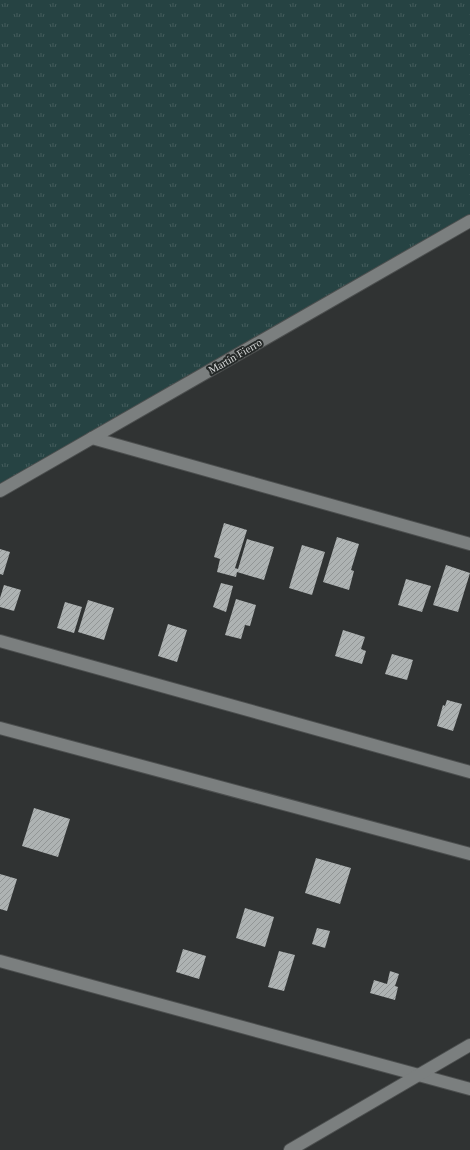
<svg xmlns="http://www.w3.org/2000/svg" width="470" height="1150" font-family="'Times New Roman',serif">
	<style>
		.grass { fill: url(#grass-tufts) }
		.building { fill: url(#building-hatch) }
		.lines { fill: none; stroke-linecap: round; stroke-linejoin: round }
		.street-casing { stroke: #4c4f4f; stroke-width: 14 }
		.street { stroke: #7b7f7f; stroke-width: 12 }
		.labels { text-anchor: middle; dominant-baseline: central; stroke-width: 4; stroke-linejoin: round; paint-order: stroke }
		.street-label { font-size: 11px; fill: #d3d5d5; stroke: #262a29 }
	</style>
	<defs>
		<pattern id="grass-tufts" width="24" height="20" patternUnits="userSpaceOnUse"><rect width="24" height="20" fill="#264343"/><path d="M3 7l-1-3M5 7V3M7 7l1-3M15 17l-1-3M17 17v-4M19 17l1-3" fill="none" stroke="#455d5d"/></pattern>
		<pattern id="building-hatch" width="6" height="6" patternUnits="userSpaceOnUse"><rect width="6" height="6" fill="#aeb3b3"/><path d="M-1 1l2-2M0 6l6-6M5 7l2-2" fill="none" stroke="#929696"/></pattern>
	</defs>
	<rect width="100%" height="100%" fill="#303333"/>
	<polygon class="grass" points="0,0 470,0 470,217 0,489"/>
	<g class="building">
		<polygon points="224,523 247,530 235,568 238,569 247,539 274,547 264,580 237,572 236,577 217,572 220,559 214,557"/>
		<polygon points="337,537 359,544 351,570 354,571 349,590 323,582"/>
		<polygon points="302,545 325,552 312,595 289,588"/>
		<polygon points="0,549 10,552 3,575 0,574"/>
		<polygon points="446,565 470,573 458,612 433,605"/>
		<polygon points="406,579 431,586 422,612 398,605"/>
		<polygon points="221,583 233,586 226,612 213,607"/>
		<polygon points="4,585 21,590 14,611 0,607 0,598"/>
		<polygon points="236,599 256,605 250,626 245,625 241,639 225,635"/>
		<polygon points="88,600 114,608 104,640 78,632"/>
		<polygon points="65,602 82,607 74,633 57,628"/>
		<polygon points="168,624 187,630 177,662 158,656"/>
		<polygon points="343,630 365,637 361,649 366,651 362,664 335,656"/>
		<polygon points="392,654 413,660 407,680 385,674"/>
		<polygon points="447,700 462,704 453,731 437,726 443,705 445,706"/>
		<polygon points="34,808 70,819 58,857 22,846"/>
		<polygon points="316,858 351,868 340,904 305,893"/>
		<polygon points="0,874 17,879 7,911 0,909"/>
		<polygon points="245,908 274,917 265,947 236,938"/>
		<polygon points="317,928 330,931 325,948 312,944"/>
		<polygon points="183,949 206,956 199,979 176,972"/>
		<polygon points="279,951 295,955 284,991 268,987"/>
		<polygon points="390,971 399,974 395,986 398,987 395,1000 370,993 374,980 387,984"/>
	</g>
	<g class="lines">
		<defs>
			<g id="street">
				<polyline points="92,438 470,544"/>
				<polyline points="0,491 470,221"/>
				<polyline points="0,641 470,772"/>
				<polyline points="0,728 470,854"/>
				<polyline points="0,961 470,1089"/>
				<polyline points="290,1150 470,1045"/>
			</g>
		</defs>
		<use href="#street" class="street-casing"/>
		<use href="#street" class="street"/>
	</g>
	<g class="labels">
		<g class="street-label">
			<text transform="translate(235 356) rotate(-30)">Martín Fierro</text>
		</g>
	</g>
</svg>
